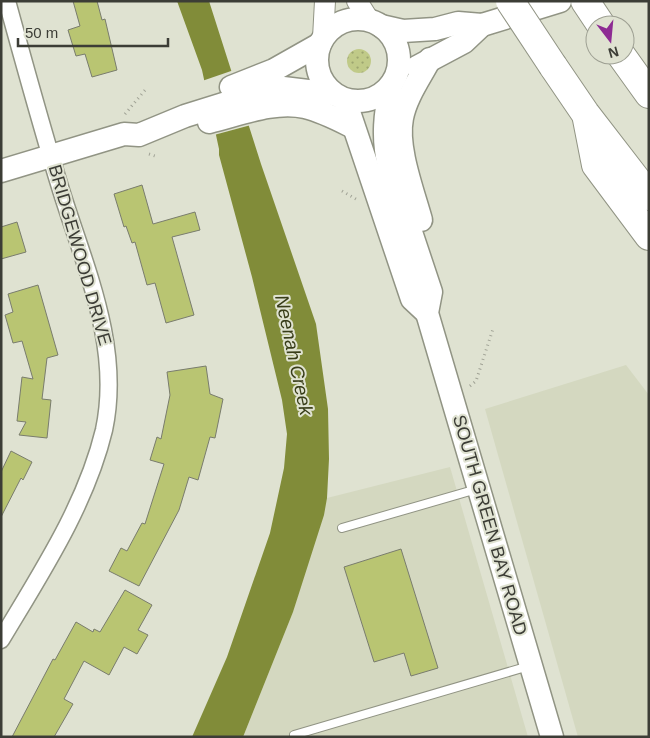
<svg xmlns="http://www.w3.org/2000/svg" width="650" height="738" font-family="Helvetica,sans-serif">
	<style>
		.built { fill: #d4d8c0 }
		.garden { fill: url(#garden-dots) }
		.water { fill: #818c39 }
		.pier { fill: #dfe2d1 }
		.building { fill: #b9c572; stroke: #797c6d }
		.lines { fill: none; stroke-linecap: round; stroke-linejoin: round }
		.service-casing { stroke: #919484; stroke-width: 10 }
		.minor-casing { stroke: #919484; stroke-width: 19 }
		.tertiary-casing { stroke: #919484; stroke-width: 22 }
		.secondary-casing { stroke: #919484; stroke-width: 25 }
		.motorway-casing { stroke: #919484; stroke-width: 30 }
		.path { stroke: #a0a295; stroke-width: 3; stroke-dasharray: 1 4; stroke-linecap: butt }
		.service { stroke: #fff; stroke-width: 8 }
		.minor { stroke: #fff; stroke-width: 16 }
		.tertiary { stroke: #fff; stroke-width: 20 }
		.secondary { stroke: #fff; stroke-width: 22 }
		.motorway { stroke: #fff; stroke-width: 28 }
		.motorway-bridge-casing { stroke: #919484; stroke-width: 30; stroke-linecap: butt }
		.motorway-bridge { stroke: #fff; stroke-width: 28 }
		.labels { text-anchor: middle; dominant-baseline: central; stroke-width: 4; stroke-linejoin: round; paint-order: stroke }
		.street-label { font-size: 18px; fill: #3c3d36; stroke: #dfe2d1 }
		.water-label { font-size: 19px; font-style: italic; fill: #383d19; stroke: #dfe2d1 }
	</style>
	<defs>
		<pattern id="garden-dots" width="8" height="8" patternUnits="userSpaceOnUse" patternTransform="scale(1.25)"><rect width="8" height="8" fill="#c0ca88"/><path d="M2 2h.1M6 6h.1" fill="none" stroke="#9da570" stroke-width="1.8" stroke-linecap="round"/></pattern>
	</defs>
	<rect width="100%" height="100%" fill="#dfe2d1"/>
	<g class="built">
		<polygon points="626,365 649,395 649,737 578,737 485,409"/>
		<polygon points="450,467 528,737 243,737 293,612 327,498"/>
	</g>
	<circle class="garden" cx="359" cy="61" r="12"/>
	<polygon class="water" points="177,1 209,1 261,164 316,324 328,409 329,459 327,498 324,515 293,612 243,737 192,737 227,657 270,533 284,468 287,434 282,400 252,277 219,155 219,149 202,70"/>
	<polygon class="pier" points="234,70 251,125 214,135 202,81"/>
	<g class="building">
		<polygon points="73,1 97,1 102,20 105,19 117,70 92,77 85,54 76,56 68,30 80,26"/>
		<polygon points="142,185 153,224 195,212 200,230 172,237 194,315 166,323 155,283 147,285 135,242 132,243 126,226 124,227 114,194"/>
		<polygon points="17,222 26,252 1,259 1,227"/>
		<polygon points="38,285 58,355 47,358 42,399 51,400 47,438 19,435 26,422 17,421 22,377 33,379 22,341 13,343 5,315 13,312 8,294"/>
		<polygon points="206,366 210,394 223,399 215,438 210,437 198,480 189,477 179,510 139,586 109,571 121,548 127,551 142,523 145,524 164,464 150,460 157,437 161,439 170,395 167,372"/>
		<polygon points="11,451 32,462 23,480 21,478 1,517 1,472"/>
		<polygon points="401,549 438,668 411,676 404,653 374,662 344,567"/>
		<polygon points="125,590 152,605 138,630 148,635 137,654 124,647 109,675 84,661 64,699 73,704 54,737 12,737 53,659 55,660 76,622 93,632 94,629 100,632"/>
	</g>
	<g class="lines">
		<defs>
			<g id="service">
				<polyline points="342,528 477,489"/>
				<polyline points="294,735 529,666"/>
			</g>
			<path id="minor" d="M1 640C41 573 86 505 104 430 122 346 84 265 60 187 41 125 24 63 7 1"/>
			<g id="tertiary">
				<polyline points="357,1 369,20"/>
				<polyline points="323,38 325,1"/>
			</g>
			<g id="secondary">
				<circle cx="358" cy="60" r="41"/>
				<polyline points="381,26 403,31 435,29 458,23 482,25 560,1"/>
				<polyline points="417,67 464,42 482,25"/>
				<path d="M391 85C385 113 382 138 389 166L431 292 427 313 552 737"/>
				<polyline points="231,87 274,70 320,44"/>
				<polyline points="345,100 412,299 427,313"/>
				<path d="M209 122C239 115 274 100 305 107 322 111 337 119 353 127"/>
				<polyline points="1,171 124,134 139,135 185,116 268,90 283,88 333,94"/>
				<path d="M421 220C413 191 396 147 402 118 406 97 420 78 430 59"/>
			</g>
			<g id="motorway">
				<polyline points="585,1 601,25"/>
				<polyline points="621,55 649,94"/>
				<polyline points="553,66 585,113 649,196"/>
				<polyline points="587,119 596,165 649,236"/>
			</g>
		</defs>
		<use href="#service" class="service-casing"/>
		<use href="#minor" class="minor-casing"/>
		<use href="#tertiary" class="tertiary-casing"/>
		<use href="#secondary" class="secondary-casing"/>
		<use href="#motorway" class="motorway-casing"/>
		<g class="path">
			<polyline points="301,1 301,2"/>
			<polyline points="125,114 146,89"/>
			<polyline points="149,154 155,156"/>
			<polyline points="342,191 356,199"/>
			<polyline points="470,386 476,381 493,329"/>
		</g>
		<use href="#service" class="service"/>
		<use href="#minor" class="minor"/>
		<use href="#tertiary" class="tertiary"/>
		<use href="#secondary" class="secondary"/>
		<use href="#motorway" class="motorway"/>
		<defs>
			<polyline id="motorway-bridge" points="510,1 553,66"/>
		</defs>
		<use href="#motorway-bridge" class="motorway-bridge-casing"/>
		<use href="#motorway-bridge" class="motorway-bridge"/>
	</g>
	<g class="labels">
		<g class="street-label">
			<text transform="translate(80 255) rotate(74)">BRIDGEWOOD DRIVE</text>
			<text transform="translate(490 525) rotate(74)">SOUTH GREEN BAY ROAD</text>
		</g>
		<g class="water-label">
			<text transform="translate(294 355) rotate(78)">Neenah Creek</text>
		</g>
	</g>
	<rect width="650" height="738" fill="none" stroke="#3c3d36" stroke-width="5"/>
	<g transform="translate(610 40) rotate(164)"><circle r="24" fill="#dfe2d1" stroke="#9ea093"/>
	<path d="M0-4L9 19L0 12L-9 19Z" fill="#8d2b93"/>
	<text y="-8" font-size="14" font-weight="bold" text-anchor="middle" fill="#3c3d36">N</text>
	</g>
	<path d="M18 38v8h150v-8" fill="none" stroke="#3c3d36" stroke-width="2.5"/>
	<text x="25" y="38" font-size="15" fill="#3c3d36" stroke="#dfe2d1" stroke-width="4" paint-order="stroke">50 m</text>
</svg>
